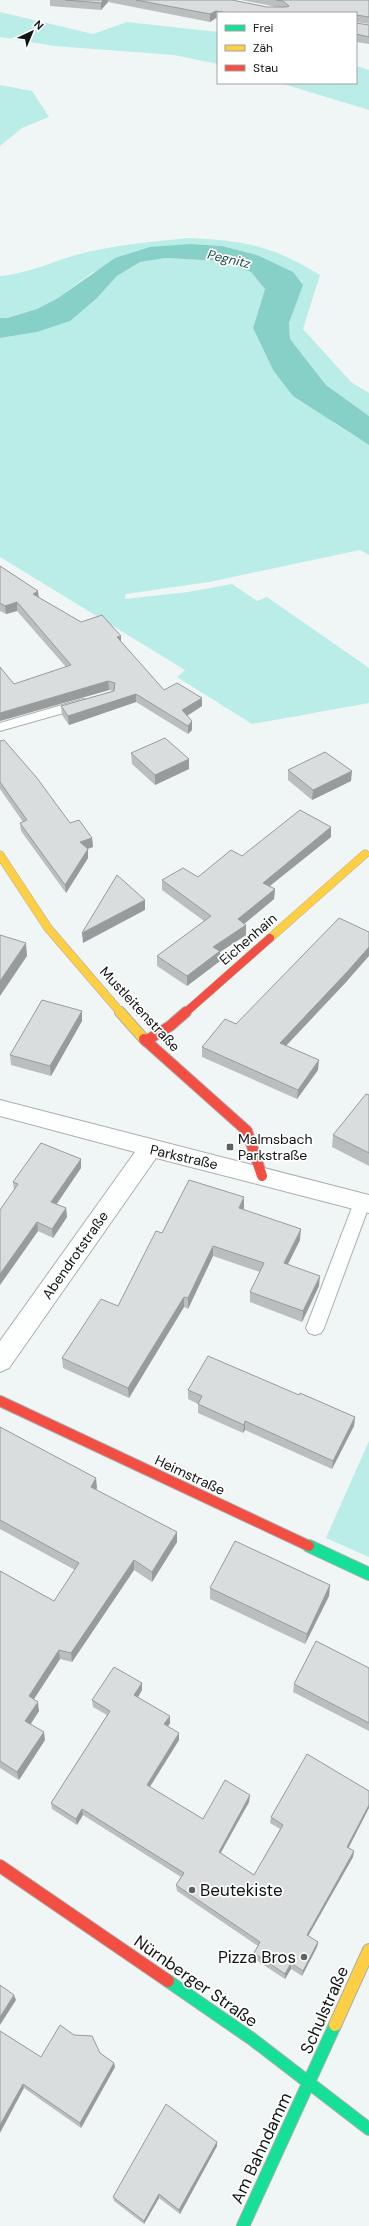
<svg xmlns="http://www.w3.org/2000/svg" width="369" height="2226" font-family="'DM Sans',sans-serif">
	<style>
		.green { fill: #baede7 }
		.water { fill: #86d0c8 }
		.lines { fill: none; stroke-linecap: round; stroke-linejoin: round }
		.lane-casing { stroke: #abaeae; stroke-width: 2 }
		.street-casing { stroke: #abaeae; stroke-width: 2 }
		.fast-far1-casing { stroke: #abaeae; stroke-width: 12 }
		.fast-casing { stroke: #abaeae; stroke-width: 14 }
		.slow-far2-casing { stroke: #abaeae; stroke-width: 9 }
		.slow-far1-casing { stroke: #abaeae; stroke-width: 12 }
		.slow-casing { stroke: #abaeae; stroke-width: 14 }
		.jam-far2-casing { stroke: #abaeae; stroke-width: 9 }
		.jam-far1-casing { stroke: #abaeae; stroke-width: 12 }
		.jam-casing { stroke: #abaeae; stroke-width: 14 }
		.lane { fill: #fdfefe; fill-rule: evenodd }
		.street { fill: #fdfefe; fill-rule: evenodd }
		.fast-far1 { stroke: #16e098; stroke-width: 10 }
		.fast { stroke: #16e098; stroke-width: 12 }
		.slow-far2 { stroke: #ffcf43; stroke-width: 8 }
		.slow-far1 { stroke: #ffcf43; stroke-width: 10 }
		.slow { stroke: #ffcf43; stroke-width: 12 }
		.jam-far2 { stroke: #f24e42; stroke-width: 8 }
		.jam-far1 { stroke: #f24e42; stroke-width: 10 }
		.jam { stroke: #f24e42; stroke-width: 12 }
		.wall { fill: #bbbebe }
		.shaded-wall { fill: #989b9b }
		.building { fill: #d9dddd; stroke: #989b9b }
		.poi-dot { fill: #5e6362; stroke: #fff; stroke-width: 1.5 }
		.labels { text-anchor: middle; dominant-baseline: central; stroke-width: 3.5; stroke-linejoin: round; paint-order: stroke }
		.far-water-label { font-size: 13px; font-style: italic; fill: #214f4a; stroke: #fff }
		.street-label { font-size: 14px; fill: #101413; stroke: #fff }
		.poi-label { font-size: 14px; fill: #101413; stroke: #fff; text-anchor: start }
		.near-poi-label { font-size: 17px; fill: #101413; stroke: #fff; text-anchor: start }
		.near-street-label { font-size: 17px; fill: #101413; stroke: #fff }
	</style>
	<rect width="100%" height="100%" fill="#f0f6f5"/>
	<g class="green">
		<polygon points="0,12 93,34 127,22 218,32 218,64 174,55 54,46 0,37"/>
		<polygon points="356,66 369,70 369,110 280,83 356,83"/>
		<polygon points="0,85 32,91 49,117 22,128 0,146"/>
		<path d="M188 238C243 240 273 246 320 275L303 329 351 382 369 393V416L326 385 290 339 289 323 297 301 257 255 222 246 191 244 93 272 58 298 37 309 7 318H0V276C27 274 51 262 76 255 112 245 151 242 188 238Z"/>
		<polygon points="166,258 220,261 251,272 265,289 253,328 273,370 334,423 369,445 369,555 360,550 209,582 126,594 125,599 188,592 232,584 257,601 267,597 369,668 369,703 252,724 177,677 185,670 0,557 0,338 37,332 97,298 117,276 140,262"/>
		<polygon points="369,1441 369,1557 326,1538"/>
	</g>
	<polygon class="water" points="191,244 222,246 257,255 293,272 303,285 289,323 290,339 326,385 369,416 369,445 293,396 273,370 253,328 265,289 251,272 220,261 166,258 140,262 117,276 97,298 70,321 37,332 0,338 0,318 7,318 37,309 58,298 115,258 150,247"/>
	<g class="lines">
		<defs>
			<g id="lane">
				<polygon points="83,699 88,700 89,703 88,706 0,731 0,723"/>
				<polygon points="362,1195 368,1197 369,1206 324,1328 321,1333 315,1335 309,1333 306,1328 354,1202 356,1197"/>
			</g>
			<polygon id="street" points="0,1100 369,1195 369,1213 156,1158 9,1368 0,1372 0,1341 135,1152 0,1116"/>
			<polyline id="fast-far1" points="309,1546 311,1547"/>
			<g id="fast">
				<polyline points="309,1546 369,1574"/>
				<polyline points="168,1981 252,2039 369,2129"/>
				<polyline points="243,2226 335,2025"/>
			</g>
			<g id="slow-far2">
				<polyline points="0,855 48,928 121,1013"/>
				<polyline points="270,938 365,854"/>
			</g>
			<polyline id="slow-far1" points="120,1012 144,1039"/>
			<polyline id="slow" points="335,2025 369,1950"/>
			<polyline id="jam-far2" points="185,1013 270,938"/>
			<g id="jam-far1">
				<polyline points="144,1039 247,1131 262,1176"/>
				<polyline points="146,1041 170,1026 186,1012"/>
				<polyline points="0,1401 309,1546"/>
			</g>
			<polyline id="jam" points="0,1866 168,1981"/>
		</defs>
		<use href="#lane" class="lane-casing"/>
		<use href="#street" class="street-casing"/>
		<use href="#fast-far1" class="fast-far1-casing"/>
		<use href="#fast" class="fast-casing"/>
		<use href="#slow-far2" class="slow-far2-casing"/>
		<use href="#slow-far1" class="slow-far1-casing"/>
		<use href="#slow" class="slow-casing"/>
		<use href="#jam-far2" class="jam-far2-casing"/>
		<use href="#jam-far1" class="jam-far1-casing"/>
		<use href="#jam" class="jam-casing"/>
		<use href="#lane" class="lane"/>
		<use href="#street" class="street"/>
		<use href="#fast-far1" class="fast-far1"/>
		<use href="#fast" class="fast"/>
		<use href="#slow-far2" class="slow-far2"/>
		<use href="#slow-far1" class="slow-far1"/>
		<use href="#slow" class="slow"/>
		<use href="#jam-far2" class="jam-far2"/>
		<use href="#jam-far1" class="jam-far1"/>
		<use href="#jam" class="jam"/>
	</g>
	<g class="wall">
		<polygon points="50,0 231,0 267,7 277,7 241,0 369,0 369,24 356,22 356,13 218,13 218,18 216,18 210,22 108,2 101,10 50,6"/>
		<polygon points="356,23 369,25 369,44 356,42"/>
		<polygon points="0,566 38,591 38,597 81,622 121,636 121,642 164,690 202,698 202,706 187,716 192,730 188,734 136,702 69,725 62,715 61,706 114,691 109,690 0,721 0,667 14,684 66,667 17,611 6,614 0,611"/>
		<polygon points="0,741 70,823 92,838 93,847 87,849 88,858 66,893 21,831 20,823 23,822 0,789"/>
		<polygon points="131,753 189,769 155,785 132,764"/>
		<polygon points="288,770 351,781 312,800 288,780"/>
		<polygon points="331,837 270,886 275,889 274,899 244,924 246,935 220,952 220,961 187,986 157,966 157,956 204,921 162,890 162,880 198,877 242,856"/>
		<polygon points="347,981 286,1046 318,1070 297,1099 202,1057 202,1047 236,1024"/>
		<polygon points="82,1011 82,1021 51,1076 11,1065 10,1055"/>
		<polygon points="369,1095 369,1166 332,1147 333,1135"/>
		<polygon points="81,1168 56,1204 66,1208 67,1217 53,1238 38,1231 0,1285 0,1210 14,1191 13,1182"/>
		<polygon points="244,1208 243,1209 300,1240 288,1264 319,1286 302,1322 250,1302 250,1292 260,1272 213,1256 188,1309 184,1307 129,1398 63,1368 62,1358 118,1306 162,1233"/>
		<polygon points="188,1390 299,1395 355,1417 354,1426 332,1469 245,1430 243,1433 198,1413 198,1404 188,1399"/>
		<polygon points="0,1427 97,1488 96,1489 177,1542 152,1582 134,1570 72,1662 60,1659 34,1699 39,1711 31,1724 45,1740 19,1780 0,1768 0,1571 54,1601 75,1570 0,1529"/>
		<polygon points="330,1585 329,1596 305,1644 210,1599 210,1588"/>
		<polygon points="369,1668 369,1731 293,1692 294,1684"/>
		<polygon points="142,1683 142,1690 138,1697 170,1723 168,1726 179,1740 150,1787 203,1819 250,1795 249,1802 221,1853 254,1875 280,1829 270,1823 271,1817 348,1848 354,1851 353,1857 308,1936 318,1942 317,1947 302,1976 291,1969 285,1979 253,1958 254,1953 258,1946 177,1891 176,1885 181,1877 83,1815 77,1825 52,1809 51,1803 107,1715 93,1707 92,1700"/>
		<polygon points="0,2031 41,2057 100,2053 114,2063 115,2067 81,2128 24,2088"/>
		<polygon points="217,2142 217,2146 180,2214 159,2198 144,2224 114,2201 113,2197"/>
	</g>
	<g class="shaded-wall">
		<polygon points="103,0 108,0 108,2 101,10 101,3"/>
		<polygon points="216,11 216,18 210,22 210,14"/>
		<polygon points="38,591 39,599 33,594"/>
		<polygon points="17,602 17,611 6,614 5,606"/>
		<polygon points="121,636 121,644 117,637"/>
		<polygon points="108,681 109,690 0,721 0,713"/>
		<polygon points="136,694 136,702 69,725 68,716"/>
		<polygon points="202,698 202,706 182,719 182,710"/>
		<polygon points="192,721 192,730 188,734 188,726"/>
		<polygon points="189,759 189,769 155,785 155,775"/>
		<polygon points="352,771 351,781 312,800 313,790"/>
		<polygon points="331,827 331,837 262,892 263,883"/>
		<polygon points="92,838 93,847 81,851 80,842"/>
		<polygon points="88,849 88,858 66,893 65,885"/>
		<polygon points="275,889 274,899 238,929 238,919"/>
		<polygon points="145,900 145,910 83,943 82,933"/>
		<polygon points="246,925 246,935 220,952 220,961 187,986 187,976 213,947"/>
		<polygon points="26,943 27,956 0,996 0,981"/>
		<polygon points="369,947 369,956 347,981 279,1053 280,1043"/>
		<polygon points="82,1011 82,1021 51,1076 50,1066"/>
		<polygon points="319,1060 318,1070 297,1099 298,1090"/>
		<polygon points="81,1159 81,1168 52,1211 51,1202"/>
		<polygon points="244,1197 244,1208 239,1219 239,1208"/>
		<polygon points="66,1208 67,1217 53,1238 52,1229"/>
		<polygon points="37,1222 38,1231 0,1285 0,1274"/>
		<polygon points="301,1229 300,1240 283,1274 284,1263"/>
		<polygon points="213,1246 213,1256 188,1309 188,1298"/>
		<polygon points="320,1276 319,1286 302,1322 303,1311"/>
		<polygon points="184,1297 184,1307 129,1398 128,1388"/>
		<polygon points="355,1417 354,1426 332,1469 333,1461"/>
		<polygon points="245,1421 245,1430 243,1433 244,1425"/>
		<polygon points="96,1478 97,1488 92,1496 91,1487"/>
		<polygon points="177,1532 177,1542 152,1582 152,1572"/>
		<polygon points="134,1560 134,1570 72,1662 71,1653"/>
		<polygon points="330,1585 329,1596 305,1644 307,1634"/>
		<polygon points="59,1650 60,1659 30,1705 29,1696"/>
		<polygon points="142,1683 142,1690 135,1702 134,1695"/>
		<polygon points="38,1702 39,1711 27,1729 25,1721"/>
		<polygon points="170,1716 170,1723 165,1731 164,1724"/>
		<polygon points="44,1732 45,1740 19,1780 17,1772"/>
		<polygon points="179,1733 179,1740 147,1791 147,1785"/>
		<polygon points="250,1795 249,1802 218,1857 219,1852"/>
		<polygon points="369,1805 369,1808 346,1853 347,1847"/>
		<polygon points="82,1809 83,1815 77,1825 76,1819"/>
		<polygon points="354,1851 353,1857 306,1940 307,1935"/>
		<polygon points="318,1942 317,1947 302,1976 303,1971"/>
		<polygon points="291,1963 291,1969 285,1979 285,1974"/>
		<polygon points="14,1995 16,2000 0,2025 0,2017"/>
		<polygon points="114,2063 115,2067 81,2128 80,2123"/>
		<polygon points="23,2084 24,2088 0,2133 0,2125"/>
		<polygon points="217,2142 217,2146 180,2214 179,2210"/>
		<polygon points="159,2194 159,2198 144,2224 144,2221"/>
	</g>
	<g class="building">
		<polygon points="65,0 103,0 101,3"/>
		<polygon points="136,0 232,0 267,7 287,7 289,6 283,1 276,0 369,0 369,17 356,15 356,13 228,13 216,11 210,14"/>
		<polygon points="356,23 369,25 369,37 356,34"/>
		<polygon points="0,566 38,591 33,594 81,622 102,615 121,636 117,637 164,690 177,683 202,698 182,710 192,721 188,726 136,694 68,716 61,706 114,691 115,683 108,681 0,713 0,667 14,684 71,665 17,602 5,606 0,603"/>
		<polygon points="165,738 189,759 155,775 131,753"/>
		<polygon points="4,740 37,778 70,823 79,820 92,838 80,842 88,849 65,885 20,823 27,820 0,782 0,741"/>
		<polygon points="325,752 352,771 313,790 288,770"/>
		<polygon points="300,810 331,827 263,883 275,889 238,919 246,925 213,947 220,951 187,976 157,956 211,916 162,880 183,868 198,877 231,850 242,856"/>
		<polygon points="117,875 145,900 82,933"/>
		<polygon points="339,918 369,932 369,947 348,971 280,1043 319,1060 298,1090 202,1047 225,1019 236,1024"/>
		<polygon points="0,935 26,943 0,981"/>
		<polygon points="42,1000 82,1011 50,1066 10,1055"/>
		<polygon points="366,1094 369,1095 369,1153 333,1135"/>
		<polygon points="41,1143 81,1159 51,1202 66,1208 52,1229 37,1222 0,1274 0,1210 18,1184 13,1182"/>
		<polygon points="189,1180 244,1197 239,1208 301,1229 284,1263 320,1276 303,1311 250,1292 264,1263 213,1246 188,1298 184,1297 128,1388 62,1358 101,1299 118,1306 156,1231 162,1233"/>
		<polygon points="208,1356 299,1395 300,1393 355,1417 333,1461 245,1421 244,1425 198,1404 202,1396 188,1390"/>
		<polygon points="0,1427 96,1478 91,1487 177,1532 152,1572 134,1560 71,1653 59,1650 29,1696 38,1702 25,1721 44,1732 17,1772 0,1761 0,1571 54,1601 79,1563 0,1520"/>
		<polygon points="235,1541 330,1585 307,1634 210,1588"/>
		<polygon points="316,1641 369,1668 369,1723 294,1684"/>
		<polygon points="114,1667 142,1683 134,1695 170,1716 164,1724 179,1733 147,1785 203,1819 225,1780 250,1795 219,1852 254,1875 283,1825 271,1817 307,1754 369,1791 369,1805 347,1847 354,1851 307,1935 318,1942 303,1971 291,1963 285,1974 254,1953 260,1942 176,1885 184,1873 82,1809 76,1819 51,1803 110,1711 92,1700"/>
		<polygon points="0,1985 14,1995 0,2017"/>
		<polygon points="60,2025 74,2035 92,2036 100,2053 114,2063 80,2123 23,2084 0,2125 0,2031 41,2057"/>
		<polygon points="166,2104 217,2142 179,2210 159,2194 144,2221 113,2197"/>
	</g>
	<g class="poi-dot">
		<rect x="226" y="1143" width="8" height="8" rx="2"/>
		<circle cx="192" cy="1890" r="4"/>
		<circle cx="304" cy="1957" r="4"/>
	</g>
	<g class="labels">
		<g class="far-water-label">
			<text transform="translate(229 259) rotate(13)">Pegnitz</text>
		</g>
		<g class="street-label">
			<text transform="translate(248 939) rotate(-41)">Eichenhain</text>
			<text transform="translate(140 1009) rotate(47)">Mustleitenstraße</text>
			<text transform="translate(184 1157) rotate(13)">Parkstraße</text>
			<text transform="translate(75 1255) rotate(-55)">Abendrotstraße</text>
			<text transform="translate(190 1475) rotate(25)">Heimstraße</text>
		</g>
		<g class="poi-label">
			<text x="238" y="1139">Malmsbach<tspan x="238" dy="16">Parkstraße</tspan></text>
		</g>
		<g class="near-poi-label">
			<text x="200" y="1890">Beutekiste</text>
			<text x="296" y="1957" text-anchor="end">Pizza Bros</text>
		</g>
		<g class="near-street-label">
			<text transform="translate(196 1981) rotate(35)">Nürnberger Straße</text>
			<text transform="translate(324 2010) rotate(-66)">Schulstraße</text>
			<text transform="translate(261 2148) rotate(-65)">Am Bahndamm</text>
		</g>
	</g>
	<rect x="217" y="12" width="140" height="72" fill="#ffffff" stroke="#9fa1a1"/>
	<rect x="225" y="25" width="20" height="6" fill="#16e098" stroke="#9fa1a1"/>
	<text x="253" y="32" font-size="12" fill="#101413">Frei</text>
	<rect x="225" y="45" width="20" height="6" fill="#ffcf43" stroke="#9fa1a1"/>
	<text x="253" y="52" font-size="12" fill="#101413">Zäh</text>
	<rect x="225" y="65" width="20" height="6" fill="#f24e42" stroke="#9fa1a1"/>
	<text x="253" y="72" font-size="12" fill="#101413">Stau</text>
	<g transform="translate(32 32) rotate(44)" stroke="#ffffff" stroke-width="3" paint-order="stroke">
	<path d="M0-3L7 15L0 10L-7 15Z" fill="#101413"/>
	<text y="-6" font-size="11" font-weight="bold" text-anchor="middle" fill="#101413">N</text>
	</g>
</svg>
